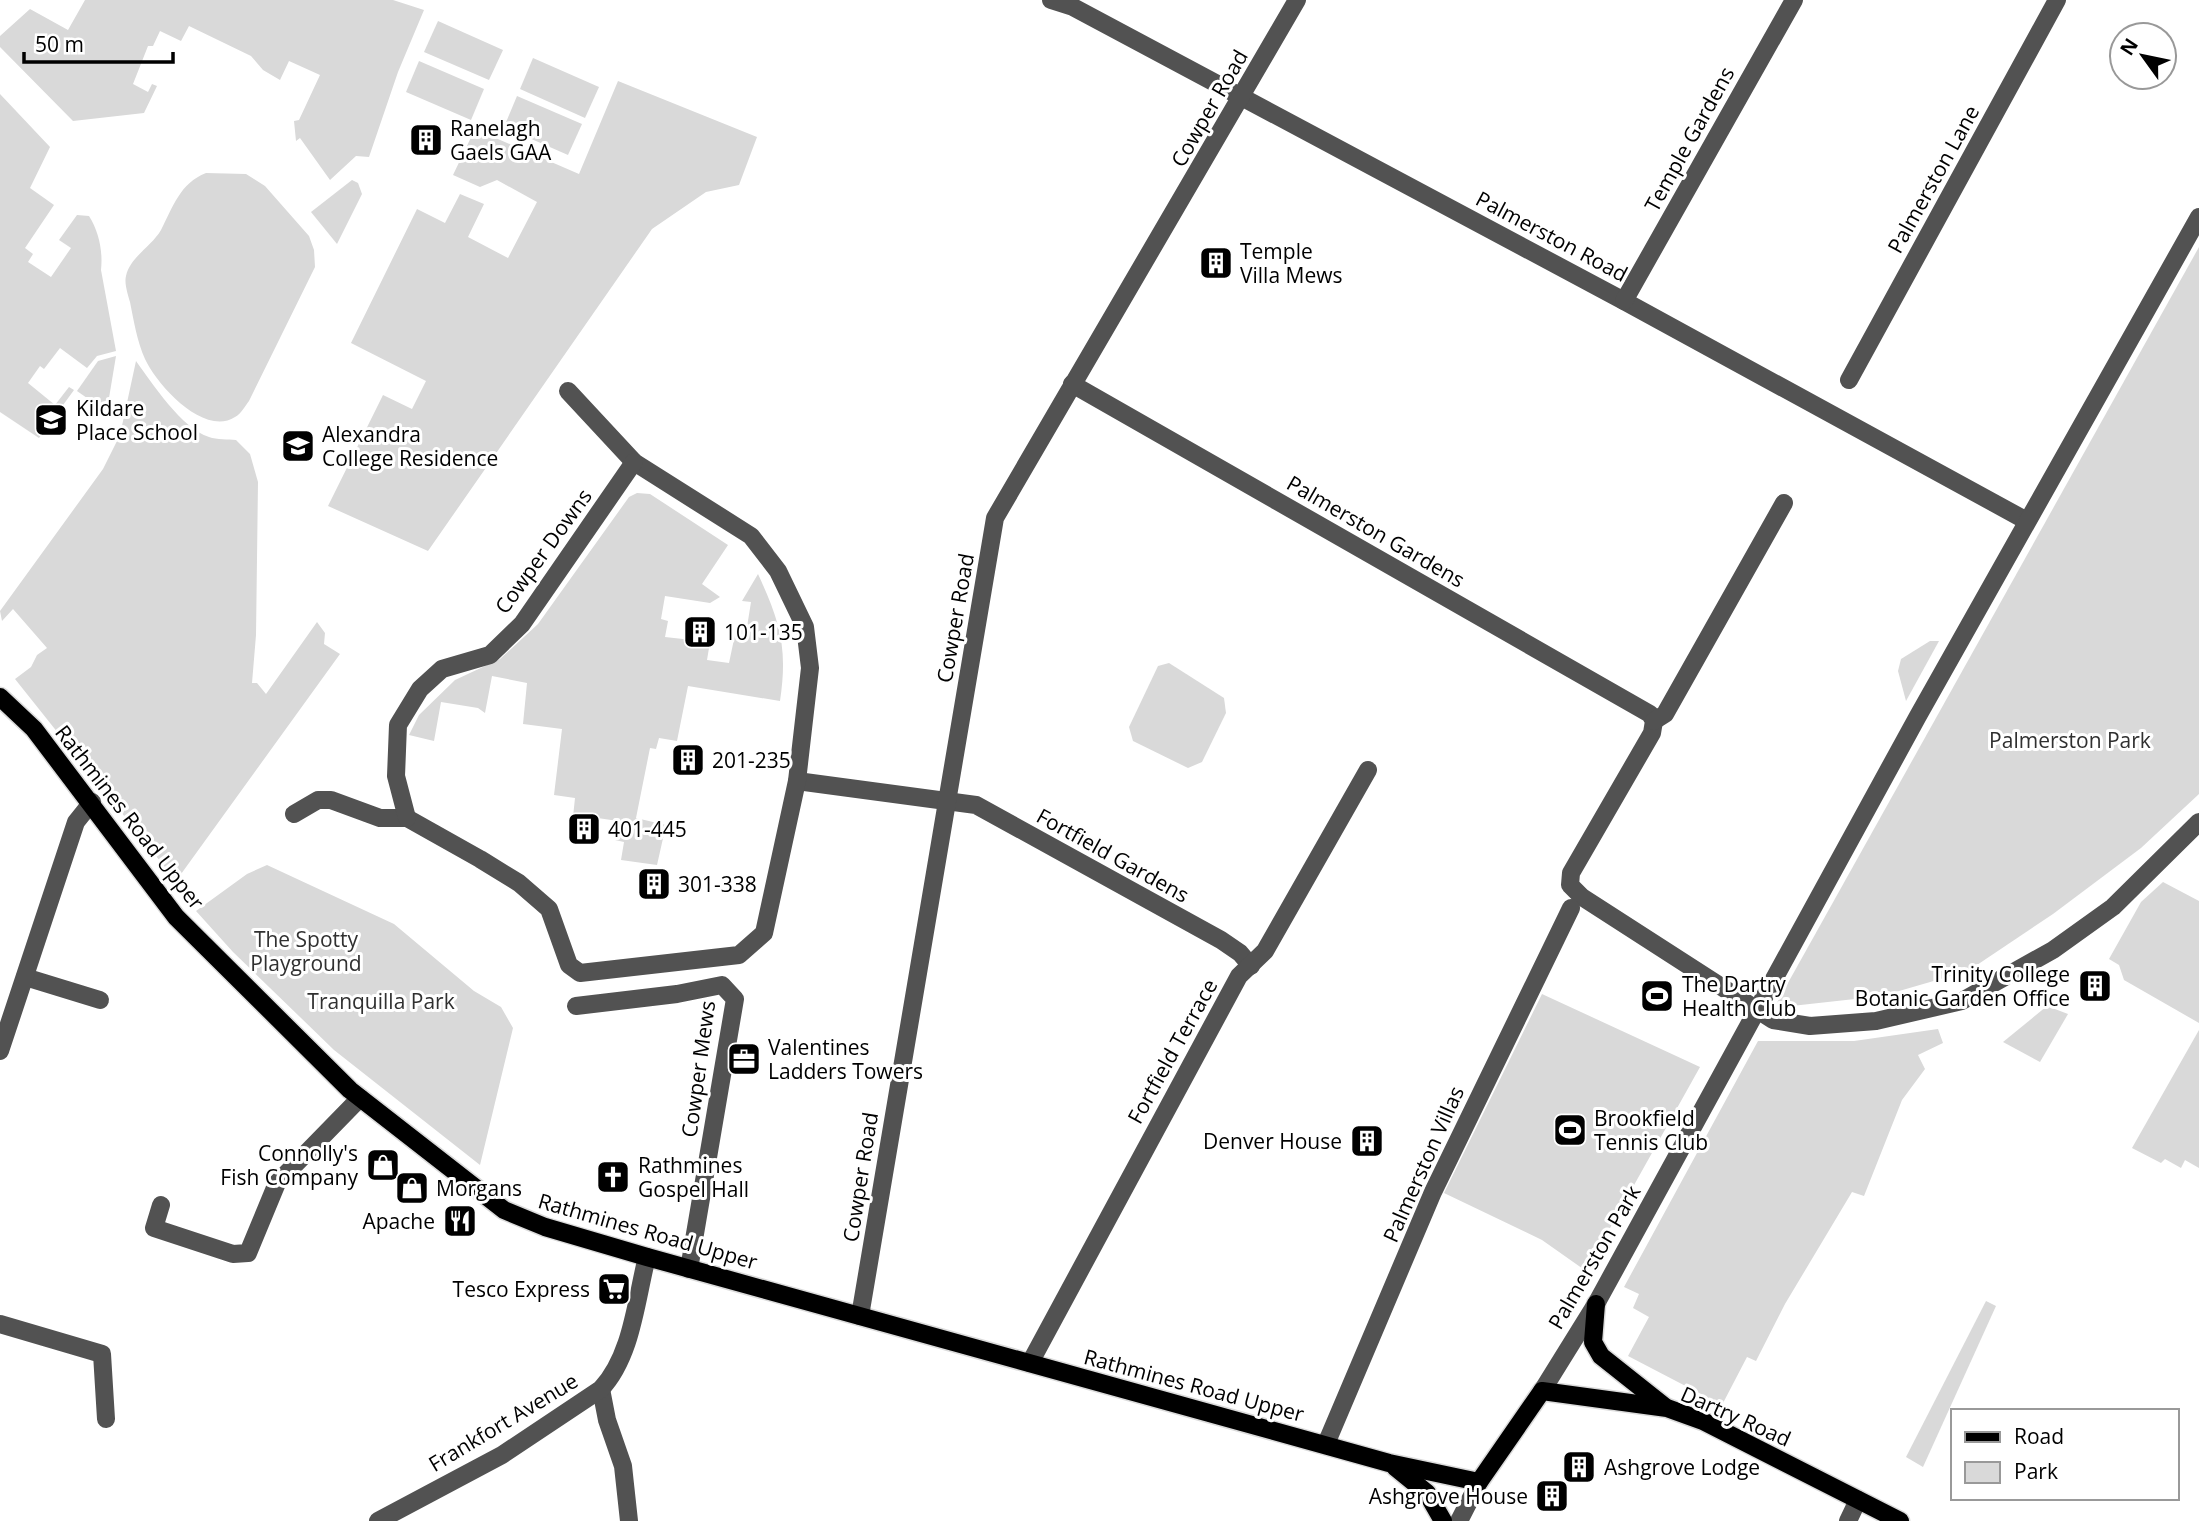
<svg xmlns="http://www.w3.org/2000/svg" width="2199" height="1521" font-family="'Open Sans',sans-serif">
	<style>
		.green { fill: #d9d9d9 }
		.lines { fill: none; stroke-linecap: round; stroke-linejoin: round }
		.major-casing { stroke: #dbdbdb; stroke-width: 21 }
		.minor { stroke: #525252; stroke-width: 18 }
		.major { stroke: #000; stroke-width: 18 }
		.labels { text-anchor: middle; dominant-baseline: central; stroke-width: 6; stroke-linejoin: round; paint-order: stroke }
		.street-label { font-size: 21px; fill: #000; stroke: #fff }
		.poi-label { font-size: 21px; fill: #000; stroke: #fff; text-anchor: start }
		.park-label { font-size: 21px; fill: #303030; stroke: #fff }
	</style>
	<rect width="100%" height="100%" fill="#fff"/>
	<g class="green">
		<polygon points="85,0 393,0 424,10 398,72 369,157 356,156 330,180 300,138 296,141 294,121 299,120 320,75 289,61 280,80 263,70 251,56 189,26 181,41 160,31 153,46 148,46 133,84 148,92 152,84 157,86 144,113 73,121 0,47 0,36 30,9 68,30"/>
		<polygon points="438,21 503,50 489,80 424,52"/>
		<polygon points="533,58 599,87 585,118 520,89"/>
		<polygon points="419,61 484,89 471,120 406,92"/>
		<polygon points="618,81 757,137 739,185 706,192 652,229 428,551 328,506 383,395 412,409 426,381 351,343 417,209 445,223 460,194 484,204 468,237 508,258 537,202 497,180 480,187 453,175 475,129 579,174"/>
		<path d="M0 94 50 147 30 188 54 205 25 248 33 254 28 262 51 277 71 248 59 240 77 215 89 216C99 232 103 251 101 270L116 351 97 356 87 368 60 348 44 369 40 366 28 383 55 405 69 387 74 390 39 438 0 412Z"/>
		<polygon points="517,96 582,124 568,155 504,127"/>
		<path d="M206 173 246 174 265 186 309 236 314 250 315 267 249 401C245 406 241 414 235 417 204 437 157 385 145 359 137 341 134 322 130 302 128 295 124 283 126 276 130 257 151 247 161 230 173 207 180 183 206 173Z"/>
		<polygon points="352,180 358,183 362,194 337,244 311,212"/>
		<polygon points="2199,247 2199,794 2141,848 2053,914 1968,971 1882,996 1774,1008"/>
		<polygon points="116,356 107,410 104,410 77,391 98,361"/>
		<path d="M136 361C152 383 182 429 209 437 217 440 228 439 236 440L250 454 258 482 256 635 252 683H257L266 694 317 622 325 633 324 644 340 654 176 881 15 679 31 667 37 655 47 648 13 609 2 621 0 611 103 469 120 435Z"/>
		<path d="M637 493 650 494 728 545 702 584 720 597 710 603 665 596 661 619 668 621 665 637 710 642 707 660 729 663 737 625 747 627 751 602 742 601 758 574C780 622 788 648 780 701L688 686 677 741 659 738 656 749 650 748 636 818 666 825 657 865 621 860 624 842 615 840 618 821 584 816 582 818 573 817 575 798 554 795 562 729 523 724 527 683 492 676 485 713 478 708 441 702 434 741 409 735 419 715 455 680 500 659 538 624 629 497Z"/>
		<polygon points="1930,641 1939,641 1906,701 1898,671 1901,659"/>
		<polygon points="1169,663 1224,698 1226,713 1202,762 1188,768 1133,741 1129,727 1158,666"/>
		<polygon points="267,865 394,924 474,991 501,1007 513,1028 480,1165 334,1050 233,952 196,911 247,874"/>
		<polygon points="2163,882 2199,901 2199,1023 2124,980 2119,965 2109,959 2141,902"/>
		<polygon points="1542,994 1700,1067 1586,1271 1542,1240 1444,1193"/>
		<polygon points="2047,1006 2068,1014 2040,1062 2003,1042"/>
		<polygon points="1938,1029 1943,1043 1918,1055 1925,1069 1902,1100 1864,1196 1852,1192 1785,1304 1756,1361 1747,1357 1722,1405 1628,1356 1649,1317 1633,1308 1639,1294 1624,1287 1758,1041 1854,1041"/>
		<polygon points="2199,1030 2199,1168 2185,1160 2181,1168 2165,1159 2161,1163 2132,1148"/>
		<polygon points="1986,1301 1996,1306 1923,1467 1906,1457"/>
	</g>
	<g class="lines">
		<defs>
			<g id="major">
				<polyline points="0,697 34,729 176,917 350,1090 504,1210 545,1227 647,1257 1389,1463 1479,1482 1542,1391 1667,1408 1703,1421 1900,1521"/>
				<polyline points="1596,1304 1593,1342 1601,1356 1664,1406"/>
				<polyline points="1395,1467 1427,1493 1443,1521"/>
			</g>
		</defs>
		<use href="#major" class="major-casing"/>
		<g class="minor">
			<polyline points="1051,0 1073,7 1624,301 2027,521"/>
			<polyline points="1624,301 1794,0"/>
			<polyline points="1849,380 2057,0"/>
			<polyline points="1072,384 1650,714 1654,721 1652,733 1571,873 1570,885 1582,897 1773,1020 1810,1026 1876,1021 1962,1001 2053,950 2113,907 2199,822"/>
			<polyline points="1654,721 1665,714 1784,503"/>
			<polyline points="797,781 976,805 1221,940 1240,953 1251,966"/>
			<polyline points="294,814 318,800 331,800 380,818 407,818 480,859 519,883 549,909 569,965 580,973 739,955 764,933 797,781 810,668 805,627 778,571 751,536 634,462 568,391"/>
			<polyline points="407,818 396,776 398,725 420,689 442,669 490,655 522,624 634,462"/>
			<polyline points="25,977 100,1000"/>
			<polyline points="576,1006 677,994 722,985 735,999 689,1269"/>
			<polyline points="0,1051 76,822 92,802"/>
			<polyline points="161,1205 154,1228 233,1254 248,1253 277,1183 360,1098"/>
			<polyline points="860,1316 995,518 1297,0"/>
			<polyline points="0,1324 102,1354 106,1419"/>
			<polyline points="1030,1363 1239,976 1265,951 1368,770"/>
			<polyline points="601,1389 607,1420 623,1466 629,1521"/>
			<polyline points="1542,1391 1596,1304 1918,716 2199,217"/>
			<polyline points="1326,1444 1433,1192 1571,908"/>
			<path d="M378 1521 502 1455 601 1389C632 1356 636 1300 647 1257"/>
			<polyline points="1459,1521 1479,1482"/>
			<polyline points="1848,1521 1858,1500"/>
		</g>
		<use href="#major" class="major"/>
	</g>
	<defs>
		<symbol id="building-square" viewBox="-11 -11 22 22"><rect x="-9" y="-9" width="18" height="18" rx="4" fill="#000" stroke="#fff"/><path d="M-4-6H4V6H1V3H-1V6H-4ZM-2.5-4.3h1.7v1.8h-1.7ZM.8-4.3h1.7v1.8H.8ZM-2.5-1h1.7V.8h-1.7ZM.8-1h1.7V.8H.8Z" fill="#fff"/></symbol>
		<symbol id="school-square" viewBox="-11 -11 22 22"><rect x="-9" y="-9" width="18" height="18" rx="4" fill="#000" stroke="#fff"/><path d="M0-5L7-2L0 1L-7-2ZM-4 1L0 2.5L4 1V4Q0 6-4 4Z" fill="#fff"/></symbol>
		<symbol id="stadium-square" viewBox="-11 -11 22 22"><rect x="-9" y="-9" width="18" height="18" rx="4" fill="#000" stroke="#fff"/><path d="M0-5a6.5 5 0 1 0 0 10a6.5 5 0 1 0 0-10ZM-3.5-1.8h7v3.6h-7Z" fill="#fff"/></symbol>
		<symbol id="office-square" viewBox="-11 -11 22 22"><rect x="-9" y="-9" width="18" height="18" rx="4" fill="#000" stroke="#fff"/><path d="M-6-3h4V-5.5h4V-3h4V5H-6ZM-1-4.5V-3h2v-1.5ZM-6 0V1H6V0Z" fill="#fff"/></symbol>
		<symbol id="shop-square" viewBox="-11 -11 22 22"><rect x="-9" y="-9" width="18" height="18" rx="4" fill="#000" stroke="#fff"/><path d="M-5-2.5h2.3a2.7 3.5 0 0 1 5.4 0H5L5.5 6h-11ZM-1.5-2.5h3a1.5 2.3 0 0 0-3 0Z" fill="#fff"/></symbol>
		<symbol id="church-square" viewBox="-11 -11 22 22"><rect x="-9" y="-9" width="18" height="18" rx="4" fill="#000" stroke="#fff"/><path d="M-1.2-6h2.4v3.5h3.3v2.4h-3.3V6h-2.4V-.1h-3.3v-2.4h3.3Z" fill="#fff"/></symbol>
		<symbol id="restaurant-square" viewBox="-11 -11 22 22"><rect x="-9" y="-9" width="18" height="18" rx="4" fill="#000" stroke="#fff"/><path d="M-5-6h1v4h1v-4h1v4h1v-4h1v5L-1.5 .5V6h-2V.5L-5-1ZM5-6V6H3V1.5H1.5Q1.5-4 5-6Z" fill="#fff"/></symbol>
		<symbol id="supermarket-square" viewBox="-11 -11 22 22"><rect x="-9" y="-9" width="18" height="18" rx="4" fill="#000" stroke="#fff"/><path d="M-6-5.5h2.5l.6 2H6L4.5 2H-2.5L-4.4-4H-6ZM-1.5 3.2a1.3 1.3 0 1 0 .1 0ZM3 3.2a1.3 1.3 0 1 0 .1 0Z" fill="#fff"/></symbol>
	</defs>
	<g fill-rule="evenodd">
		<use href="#building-square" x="407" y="121" width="38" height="38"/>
		<use href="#building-square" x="1197" y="244" width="38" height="38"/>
		<use href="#school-square" x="32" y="401" width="38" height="38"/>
		<use href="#school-square" x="279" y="427" width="38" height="38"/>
		<use href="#building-square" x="681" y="613" width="38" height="38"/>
		<use href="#building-square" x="669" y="741" width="38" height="38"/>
		<use href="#building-square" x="565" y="810" width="38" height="38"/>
		<use href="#building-square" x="635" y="865" width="38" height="38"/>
		<use href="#building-square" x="2076" y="967" width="38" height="38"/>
		<use href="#stadium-square" x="1638" y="977" width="38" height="38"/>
		<use href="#office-square" x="725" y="1040" width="38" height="38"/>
		<use href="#stadium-square" x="1551" y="1111" width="38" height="38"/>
		<use href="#building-square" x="1348" y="1122" width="38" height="38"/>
		<use href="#shop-square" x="364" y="1146" width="38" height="38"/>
		<use href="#church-square" x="594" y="1158" width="38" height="38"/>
		<use href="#shop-square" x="393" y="1169" width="38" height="38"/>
		<use href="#restaurant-square" x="441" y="1202" width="38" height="38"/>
		<use href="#supermarket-square" x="595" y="1270" width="38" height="38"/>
		<use href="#building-square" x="1560" y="1448" width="38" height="38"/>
		<use href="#building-square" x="1533" y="1477" width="38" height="38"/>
	</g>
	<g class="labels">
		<g class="street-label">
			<text transform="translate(1209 108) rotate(-60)">Cowper Road</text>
			<text transform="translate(1689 139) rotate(-61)">Temple Gardens</text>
			<text transform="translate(1933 179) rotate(-61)">Palmerston Lane</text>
			<text transform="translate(1552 236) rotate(28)">Palmerston Road</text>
			<text transform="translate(1376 531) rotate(30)">Palmerston Gardens</text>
			<text transform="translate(543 551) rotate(-54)">Cowper Downs</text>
			<text transform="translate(955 618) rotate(-80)">Cowper Road</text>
			<text transform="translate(130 817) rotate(52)">Rathmines Road Upper</text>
			<text transform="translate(1113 855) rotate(29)">Fortfield Gardens</text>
			<text transform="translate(1172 1051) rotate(-61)">Fortfield Terrace</text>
			<text transform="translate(698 1069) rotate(-82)">Cowper Mews</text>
			<text transform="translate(1423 1164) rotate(-66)">Palmerston Villas</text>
			<text transform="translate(860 1177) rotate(-81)">Cowper Road</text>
			<text transform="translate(648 1231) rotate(16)">Rathmines Road Upper</text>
			<text transform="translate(1594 1257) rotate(-60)">Palmerston Park</text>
			<text transform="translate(1194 1385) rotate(15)">Rathmines Road Upper</text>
			<text transform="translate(1736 1416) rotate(24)">Dartry Road</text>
			<text transform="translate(503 1422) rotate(-31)">Frankfort Avenue</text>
		</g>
		<g class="poi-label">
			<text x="450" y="128">Ranelagh<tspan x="450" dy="24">Gaels GAA</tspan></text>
			<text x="1240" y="251">Temple<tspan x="1240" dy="24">Villa Mews</tspan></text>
			<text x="76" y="408">Kildare<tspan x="76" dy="24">Place School</tspan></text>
			<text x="322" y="434">Alexandra<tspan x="322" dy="24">College Residence</tspan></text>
			<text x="724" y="632">101-135</text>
			<text x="712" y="760">201-235</text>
			<text x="608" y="829">401-445</text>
			<text x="678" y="884">301-338</text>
			<text x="2070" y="974" text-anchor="end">Trinity College<tspan x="2070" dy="24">Botanic Garden Office</tspan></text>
			<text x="1682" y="984">The Dartry<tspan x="1682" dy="24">Health Club</tspan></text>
			<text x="768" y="1047">Valentines<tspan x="768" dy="24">Ladders Towers</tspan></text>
			<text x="1594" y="1118">Brookfield<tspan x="1594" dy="24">Tennis Club</tspan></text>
			<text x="1342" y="1141" text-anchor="end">Denver House</text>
			<text x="358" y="1153" text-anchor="end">Connolly's<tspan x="358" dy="24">Fish Company</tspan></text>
			<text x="638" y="1165">Rathmines<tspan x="638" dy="24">Gospel Hall</tspan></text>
			<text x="436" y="1188">Morgans</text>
			<text x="435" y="1221" text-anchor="end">Apache</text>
			<text x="590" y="1289" text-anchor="end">Tesco Express</text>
			<text x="1604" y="1467">Ashgrove Lodge</text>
			<text x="1528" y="1496" text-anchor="end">Ashgrove House</text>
		</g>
		<g class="park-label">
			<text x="2070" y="740">Palmerston Park</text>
			<text x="306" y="939">The Spotty<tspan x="306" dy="24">Playground</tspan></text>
			<text x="381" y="1001">Tranquilla Park</text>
		</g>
	</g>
	<rect x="1951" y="1409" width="228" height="91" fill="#ffffff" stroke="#999999" stroke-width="2"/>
	<rect x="1965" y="1432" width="35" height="10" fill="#000000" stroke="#999999" stroke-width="2"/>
	<text x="2014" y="1444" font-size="21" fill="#000000">Road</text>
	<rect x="1965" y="1462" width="35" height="21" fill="#d9d9d9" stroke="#999999" stroke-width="2"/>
	<text x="2014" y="1479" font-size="21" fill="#000000">Park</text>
	<g transform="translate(2143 56) rotate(303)"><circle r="33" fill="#ffffff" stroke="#999999" stroke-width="2"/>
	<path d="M0-5L12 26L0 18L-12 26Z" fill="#000000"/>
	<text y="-10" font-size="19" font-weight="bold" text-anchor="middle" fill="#000000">N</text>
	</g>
	<path d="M24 52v10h149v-10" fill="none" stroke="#000000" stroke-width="3.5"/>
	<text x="35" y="52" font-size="21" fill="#000000" stroke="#ffffff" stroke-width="5" paint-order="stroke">50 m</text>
</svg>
